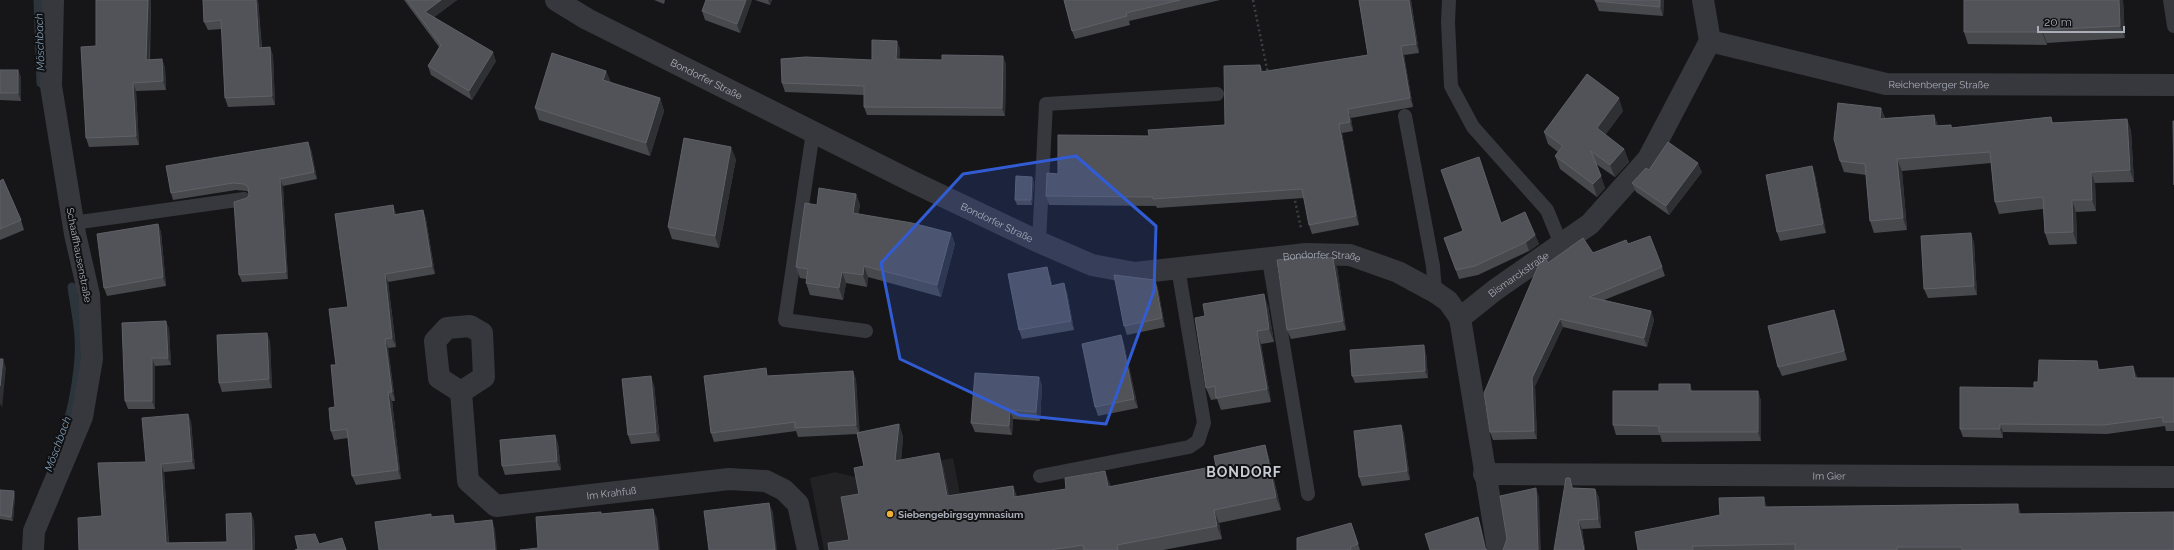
<svg xmlns="http://www.w3.org/2000/svg" width="2174" height="550" font-family="Raleway,sans-serif">
	<style>
		.built { fill: #222225 }
		.lines { fill: none; stroke-linecap: round; stroke-linejoin: round }
		.stream { stroke: #2c353c; stroke-width: 9 }
		.path { stroke: #3d3f44; stroke-width: 2.5; stroke-dasharray: 2 3; stroke-linecap: butt }
		.lane { stroke: #37383d; stroke-width: 14 }
		.street { stroke: #37383d; stroke-width: 22 }
		.wall { fill: #47494d }
		.shaded-wall { fill: #2f3033 }
		.building { fill: #525359; stroke: #5f6168 }
		.marked { fill: #325cd3; fill-opacity: 0.2; stroke: #325cd3; stroke-width: 3; stroke-linejoin: round }
		.poi-dot { fill: #f2b134; stroke: #111113; stroke-width: 1.5 }
		.labels { text-anchor: middle; dominant-baseline: central; stroke-width: 4; stroke-linejoin: round; paint-order: stroke }
		.street-label { font-size: 10px; fill: #a8adb8; stroke: #111113 }
		.poi-label { font-size: 10px; font-weight: bold; fill: #a8adb8; stroke: #111113; text-anchor: start }
		.water-label { font-size: 11px; font-style: italic; fill: #7f9bb3; stroke: #111113 }
		.district-label { font-size: 14px; font-weight: bold; letter-spacing: 1px; fill: #c9ccd4; stroke: #111113 }
	</style>
	<rect width="100%" height="100%" fill="#161618"/>
	<polygon class="built" points="953,458 971,550 824,550 810,478 835,472 855,477"/>
	<g class="lines">
		<g class="stream">
			<polyline points="38,0 41,83"/>
			<path d="M65 430C74 406 81 361 79 336 78 320 74 303 72 287"/>
		</g>
		<g class="path">
			<polyline points="1253,0 1268,74"/>
			<polyline points="1294,196 1301,228"/>
		</g>
		<g class="lane">
			<polyline points="1449,0 1448,22 1451,86 1473,127 1547,210 1561,244"/>
			<polyline points="2170,0 2174,26"/>
			<polyline points="1405,116 1433,266 1435,292"/>
			<polyline points="813,132 785,320 866,331"/>
			<polyline points="73,223 244,199"/>
			<polyline points="1039,242 1046,104 1217,94"/>
			<polyline points="1269,260 1308,494"/>
			<polyline points="1040,476 1189,447 1198,441 1204,423 1178,268"/>
		</g>
		<g class="street">
			<path id="s1" d="M556 0 587 19 913 182 1039 242 1092 265 1135 273 1306 254 1350 255 1398 272 1435 292 1448 301 1460 318 1498 550"/>
			<polyline points="1703,0 1710,41"/>
			<path id="s2" d="M1710 41 1886 84 2174 85"/>
			<path id="s3" d="M1460 318 1495 290 1590 224 1648 159 1710 41"/>
			<polygon points="470,326 482,333 484,377 461,392 439,378 435,341 447,328"/>
			<path id="s4" d="M461 392 468 481 496 506 729 479 766 481 784 490 798 504 808 550"/>
			<path id="s5" d="M1484 474 2174 477"/>
			<polyline points="33,550 34,531 82,417 92,359 89,295 75,234 51,86 53,0"/>
		</g>
	</g>
	<g class="wall">
		<polygon points="151,0 150,60 162,59 165,68 166,90 136,91 139,145 89,147 86,138 96,46"/>
		<polygon points="203,0 258,0 262,48 270,47 273,56 275,105 228,107 225,98 222,29 208,30 204,22"/>
		<polygon points="404,0 457,0 434,17 496,61 472,100 431,75 428,66 439,47"/>
		<polygon points="654,0 665,0 664,4"/>
		<polygon points="752,0 740,33 705,20 702,11"/>
		<polygon points="755,0 772,0 770,5"/>
		<polygon points="1064,0 1220,0 1129,21 1130,25 1075,39 1072,31"/>
		<polygon points="1359,0 1411,0 1419,53 1404,55 1413,107 1351,118 1353,131 1342,133 1359,225 1312,234 1309,225 1304,198 1157,208 1156,206 1049,205 1046,196 1149,136 1225,125 1260,65 1263,72 1368,55"/>
		<polygon points="1664,0 1663,16 1599,11 1595,1"/>
		<polygon points="1964,0 2123,0 2125,38 2047,43 2047,45 1968,44 1964,32"/>
		<polygon points="900,49 899,59 1006,64 1005,116 867,115 864,107 864,95 785,92 782,83 872,60"/>
		<polygon points="0,70 18,70 21,78 21,101 0,100"/>
		<polygon points="606,71 611,83 660,98 664,111 650,156 539,120 535,108"/>
		<polygon points="1881,108 1885,118 1934,115 1938,126 1951,125 1952,128 2051,117 2053,123 2127,119 2131,131 2134,182 2095,183 2096,211 2076,212 2077,244 2049,245 2045,233 2043,209 1999,214 1995,202 1991,163 1902,171 1907,230 1874,233 1870,221 1866,175 1844,172 1840,161"/>
		<polygon points="1623,111 1605,135 1624,149 1629,162 1615,177 1596,164 1605,188 1597,197 1560,169 1555,156 1558,152 1548,144 1544,132"/>
		<polygon points="311,149 317,179 283,186 288,279 242,282 239,275 247,198 249,195 249,193 247,191 236,190 173,200 171,193"/>
		<polygon points="736,159 719,248 672,239 668,227"/>
		<polygon points="1812,166 1815,175 1826,233 1780,241 1777,232"/>
		<polygon points="1649,170 1702,172 1669,215 1636,192 1632,183"/>
		<polygon points="0,181 21,220 24,230 0,240"/>
		<polygon points="1034,182 1032,205 1017,205 1015,200"/>
		<polygon points="856,194 860,205 858,214 951,233 955,244 941,297 868,277 867,287 846,283 843,300 810,295 806,283 806,279 800,278 796,267 817,205"/>
		<polygon points="393,205 396,214 423,210 426,219 435,274 388,282 396,347 388,348 395,401 392,401 401,479 356,485 352,476 348,438 334,440 331,431 335,407 348,307"/>
		<polygon points="1501,223 1535,235 1539,244 1529,251 1478,275 1459,279 1444,238"/>
		<polygon points="158,224 161,232 166,286 107,296 104,288"/>
		<polygon points="1974,242 1977,295 1928,298 1924,289"/>
		<polygon points="1628,244 1662,267 1665,276 1604,300 1651,311 1654,320 1647,347 1563,327 1535,386 1537,439 1493,440 1490,432 1548,263"/>
		<polygon points="1337,267 1346,330 1291,339 1287,330"/>
		<polygon points="1050,276 1052,285 1067,292 1074,330 1022,339 1019,330"/>
		<polygon points="1155,280 1158,289 1165,327 1127,335 1124,326"/>
		<polygon points="1268,306 1274,342 1261,344 1271,402 1221,410 1217,399 1211,400 1206,388"/>
		<polygon points="1837,319 1847,360 1782,376 1778,367"/>
		<polygon points="169,328 171,365 155,366 155,409 128,409 125,401"/>
		<polygon points="267,333 270,342 272,388 222,392 219,383"/>
		<polygon points="1121,335 1124,344 1138,408 1098,416 1095,407"/>
		<polygon points="1426,353 1428,378 1355,383 1352,376"/>
		<polygon points="2100,370 2136,374 2137,378 2174,378 2174,431 2166,431 2165,426 2107,434 2003,432 2003,438 1963,437 1960,429 2034,388 2038,382"/>
		<polygon points="853,371 856,380 859,432 899,424 903,437 901,460 943,466 949,496 1013,486 1017,497 1110,484 1111,487 1216,466 1265,445 1269,458 1281,510 1219,523 1222,539 1163,550 829,550 849,540 859,494 864,466 857,434 798,437 796,431 714,442 711,433 769,376"/>
		<polygon points="1039,377 1042,386 1040,421 1013,419 1012,435 975,432 971,423"/>
		<polygon points="654,385 660,441 631,444 628,435"/>
		<polygon points="1692,391 1758,391 1761,401 1761,441 1662,442 1660,435 1616,435 1613,425"/>
		<polygon points="188,414 191,422 195,469 164,472 169,543 227,542 251,513 254,521 255,550 79,550 102,516 146,462"/>
		<polygon points="1401,425 1404,434 1410,480 1362,486 1359,477"/>
		<polygon points="555,435 558,444 561,470 505,475 502,466"/>
		<polygon points="1574,488 1595,489 1599,498 1601,528 1582,529 1585,550 1554,550"/>
		<polygon points="0,490 15,495 13,521 0,519"/>
		<polygon points="1767,507 2021,514 2174,550 1638,550"/>
		<polygon points="1355,534 1360,550 1297,550"/>
	</g>
	<g class="shaded-wall">
		<polygon points="148,0 151,0 149,68 146,60"/>
		<polygon points="256,0 258,0 262,57 259,48"/>
		<polygon points="441,0 457,0 429,21 425,12"/>
		<polygon points="746,0 752,0 740,33 737,24"/>
		<polygon points="768,0 772,0 770,5"/>
		<polygon points="1409,0 1411,0 1419,53 1416,44"/>
		<polygon points="1660,0 1664,0 1663,16 1660,7"/>
		<polygon points="2119,0 2123,0 2125,38 2120,26"/>
		<polygon points="2042,30 2047,43 2047,45 2042,32"/>
		<polygon points="897,41 900,49 899,67 896,59"/>
		<polygon points="1401,46 1404,55 1413,107 1410,98"/>
		<polygon points="270,47 273,56 275,105 272,96"/>
		<polygon points="493,52 496,61 472,100 469,91"/>
		<polygon points="1003,56 1006,64 1005,116 1002,108"/>
		<polygon points="162,59 165,68 166,90 163,81"/>
		<polygon points="1260,65 1264,74 1261,72"/>
		<polygon points="18,70 21,78 21,101 18,93"/>
		<polygon points="606,71 611,83 603,80"/>
		<polygon points="133,83 136,91 139,145 136,136"/>
		<polygon points="660,98 664,111 650,156 646,143"/>
		<polygon points="1619,98 1623,111 1601,141 1597,128"/>
		<polygon points="1881,108 1885,120 1880,119"/>
		<polygon points="1348,109 1351,118 1353,131 1350,122"/>
		<polygon points="1934,115 1938,126 1935,126"/>
		<polygon points="2127,119 2131,131 2134,182 2130,170"/>
		<polygon points="1339,124 1342,133 1359,225 1356,216"/>
		<polygon points="308,142 311,149 317,179 314,172"/>
		<polygon points="731,147 736,159 719,248 715,236"/>
		<polygon points="1624,149 1629,162 1615,177 1610,165"/>
		<polygon points="1897,159 1902,171 1907,230 1903,218"/>
		<polygon points="1698,163 1702,172 1669,215 1666,206"/>
		<polygon points="1812,166 1815,175 1826,233 1823,224"/>
		<polygon points="2091,172 2095,183 2096,211 2092,200"/>
		<polygon points="1601,176 1605,188 1597,197 1593,184"/>
		<polygon points="1032,177 1034,182 1032,205 1031,200"/>
		<polygon points="280,179 283,186 288,279 286,272"/>
		<polygon points="856,194 860,205 857,224 853,213"/>
		<polygon points="2072,200 2076,212 2077,244 2073,232"/>
		<polygon points="393,205 396,214 394,215"/>
		<polygon points="423,210 426,219 435,274 432,266"/>
		<polygon points="158,224 161,232 166,286 163,277"/>
		<polygon points="951,233 955,244 941,297 937,285"/>
		<polygon points="1971,233 1974,242 1977,295 1974,286"/>
		<polygon points="1535,235 1539,244 1529,251 1526,242"/>
		<polygon points="1333,258 1337,267 1346,330 1343,321"/>
		<polygon points="864,266 868,277 867,287 863,275"/>
		<polygon points="1047,267 1050,276 1054,295 1051,286"/>
		<polygon points="842,272 846,283 843,300 839,288"/>
		<polygon points="385,274 388,282 396,347 392,338"/>
		<polygon points="1155,280 1158,289 1165,327 1162,318"/>
		<polygon points="1064,283 1067,292 1074,330 1071,321"/>
		<polygon points="1264,294 1268,306 1274,342 1269,329"/>
		<polygon points="1834,310 1837,319 1847,360 1844,351"/>
		<polygon points="1651,311 1654,320 1647,347 1644,338"/>
		<polygon points="1560,319 1563,327 1535,386 1537,439 1534,431 1532,378"/>
		<polygon points="166,321 169,328 171,365 168,358"/>
		<polygon points="1257,331 1261,344 1271,402 1267,389"/>
		<polygon points="267,333 270,342 272,388 269,379"/>
		<polygon points="1121,335 1124,344 1138,408 1134,399"/>
		<polygon points="385,339 388,348 395,401 392,392"/>
		<polygon points="1424,345 1426,353 1428,378 1425,371"/>
		<polygon points="152,358 155,366 155,409 152,401"/>
		<polygon points="3,359 6,368 2,408 0,403 0,386"/>
		<polygon points="2097,361 2100,370 2098,370"/>
		<polygon points="2133,366 2136,374 2138,387 2135,378"/>
		<polygon points="853,371 856,380 860,434 856,425"/>
		<polygon points="651,376 654,385 660,441 656,432"/>
		<polygon points="1039,377 1042,386 1040,421 1036,412"/>
		<polygon points="1690,384 1693,393 1690,391"/>
		<polygon points="1758,391 1761,401 1761,441 1758,432"/>
		<polygon points="388,392 392,401 401,479 398,470"/>
		<polygon points="1010,410 1013,419 1012,435 1009,426"/>
		<polygon points="188,414 191,422 195,469 192,461"/>
		<polygon points="899,424 903,437 900,474 895,461"/>
		<polygon points="2000,424 2003,432 2003,438 2000,429"/>
		<polygon points="1401,425 1404,434 1410,480 1407,471"/>
		<polygon points="555,435 558,444 561,470 557,461"/>
		<polygon points="1265,445 1269,458 1281,510 1276,497"/>
		<polygon points="939,453 943,466 951,509 947,496"/>
		<polygon points="161,464 164,472 169,550 166,543"/>
		<polygon points="1105,471 1110,484 1113,500 1108,487"/>
		<polygon points="1570,478 1573,487 1575,497 1572,488"/>
		<polygon points="1013,486 1017,499 1014,497"/>
		<polygon points="1536,488 1539,497 1541,550 1538,550"/>
		<polygon points="1595,489 1599,498 1601,528 1598,519"/>
		<polygon points="14,491 15,495 13,521 11,517"/>
		<polygon points="1764,497 1767,507 1764,507"/>
		<polygon points="769,503 773,512 777,550 775,550"/>
		<polygon points="2018,504 2021,514 2018,514"/>
		<polygon points="653,509 657,518 660,550 658,550"/>
		<polygon points="1214,510 1219,523 1222,539 1217,526"/>
		<polygon points="251,513 254,521 255,550 252,550"/>
		<polygon points="453,515 456,524 454,524"/>
		<polygon points="1478,517 1481,526 1487,550 1485,550"/>
		<polygon points="492,520 495,529 497,550 495,550"/>
		<polygon points="1578,520 1582,529 1585,550 1584,550"/>
	</g>
	<g class="building">
		<polygon points="96,0 148,0 146,60 162,59 163,81 133,83 136,136 86,138 81,47 96,46"/>
		<polygon points="203,0 256,0 259,48 270,47 272,96 225,98 221,20 204,22"/>
		<polygon points="407,0 441,0 425,12 493,52 469,91 428,66 441,45"/>
		<polygon points="706,0 746,0 737,24 702,11"/>
		<polygon points="1064,0 1180,0 1126,13 1127,16 1072,31"/>
		<polygon points="1359,0 1409,0 1416,44 1401,46 1410,98 1348,109 1350,122 1339,124 1356,216 1309,225 1302,189 1153,199 1153,197 1046,196 1047,173 1058,174 1058,135 1149,136 1148,130 1225,125 1224,66 1260,65 1261,72 1368,55"/>
		<polygon points="1595,0 1660,0 1660,7 1595,1"/>
		<polygon points="1964,0 2119,0 2120,26 2042,30 2042,32 1964,32"/>
		<polygon points="872,40 897,41 896,59 942,60 942,55 1003,56 1002,108 864,107 864,86 782,83 781,59 806,57 872,60"/>
		<polygon points="552,53 606,71 603,80 660,98 646,143 535,108"/>
		<rect x="0" y="70" width="18" height="23"/>
		<polygon points="1587,74 1619,98 1597,128 1624,149 1610,165 1591,151 1601,176 1593,184 1555,156 1563,146 1544,132"/>
		<polygon points="1838,103 1881,108 1880,119 1934,115 1935,126 1951,125 1951,128 2051,117 2052,123 2127,119 2130,170 2091,172 2092,200 2072,200 2073,232 2045,233 2043,197 1995,202 1990,152 1897,159 1903,218 1870,221 1865,164 1840,161 1834,139"/>
		<polygon points="2173,121 2174,121 2174,185"/>
		<polygon points="684,138 731,147 715,236 668,227"/>
		<polygon points="308,142 314,172 280,179 286,272 239,275 234,202 247,198 249,195 248,187 244,184 233,183 171,193 166,166"/>
		<polygon points="1668,142 1698,163 1666,206 1632,183 1646,168 1649,170"/>
		<polygon points="1479,157 1501,223 1525,212 1535,235 1526,242 1475,266 1456,270 1444,238 1463,231 1441,170"/>
		<polygon points="1812,166 1823,224 1777,232 1766,175"/>
		<polygon points="1016,176 1032,177 1031,200 1015,200"/>
		<polygon points="3,179 21,220 0,229 0,181"/>
		<polygon points="819,188 856,194 853,213 912,223 951,233 937,285 864,266 863,275 842,272 839,288 806,283 808,269 796,267 805,203 817,205"/>
		<polygon points="393,205 394,215 423,210 432,266 385,274 392,338 385,339 392,392 388,392 398,470 352,476 347,429 331,431 329,408 335,407 331,365 336,365 329,309 348,307 335,214"/>
		<polygon points="158,224 163,277 104,288 97,234"/>
		<polygon points="1971,233 1974,286 1924,289 1921,236"/>
		<polygon points="1650,236 1662,267 1589,297 1651,311 1644,338 1560,319 1532,378 1534,431 1490,432 1484,393 1539,264 1546,259 1548,263 1583,238 1593,253 1626,240 1628,244"/>
		<polygon points="1303,257 1333,258 1343,321 1287,330 1277,260"/>
		<polygon points="1047,267 1051,286 1064,283 1071,321 1019,330 1008,274"/>
		<polygon points="1114,275 1155,280 1162,318 1124,326"/>
		<polygon points="1264,294 1269,329 1257,331 1267,389 1216,398 1215,386 1206,388 1195,318 1205,316 1203,304"/>
		<polygon points="1834,310 1844,351 1778,367 1768,326"/>
		<polygon points="166,321 168,358 152,358 152,401 125,401 122,323"/>
		<polygon points="267,333 269,379 219,383 217,335"/>
		<polygon points="1121,335 1134,399 1095,407 1082,344"/>
		<polygon points="1424,345 1425,371 1352,376 1350,350"/>
		<polygon points="0,359 3,359 0,386"/>
		<polygon points="2039,360 2097,361 2098,370 2133,366 2135,378 2174,378 2174,422 2163,422 2163,417 2104,425 2000,424 2000,429 1960,429 1960,387 2034,388 2034,382 2038,382"/>
		<polygon points="766,368 767,376 853,371 856,425 795,428 795,422 711,433 704,376"/>
		<polygon points="975,373 1039,377 1036,412 1010,410 1009,426 971,423"/>
		<polygon points="651,376 656,432 628,435 622,379"/>
		<polygon points="1659,384 1690,384 1690,391 1758,391 1758,432 1659,432 1659,426 1613,425 1613,391 1659,391"/>
		<polygon points="188,414 192,461 161,464 166,543 227,542 226,514 251,513 252,550 79,550 78,518 102,516 98,463 146,462 142,418"/>
		<polygon points="899,424 895,461 939,453 947,496 1013,486 1014,497 1066,489 1065,478 1105,471 1108,487 1216,466 1214,456 1265,445 1276,497 1214,510 1217,526 1117,545 1118,550 1084,550 1083,545 1050,550 829,550 828,543 849,540 841,497 859,494 854,468 864,466 857,433"/>
		<polygon points="1401,425 1407,471 1359,477 1354,431"/>
		<polygon points="555,435 557,461 502,466 500,440"/>
		<polygon points="1566,478 1570,478 1572,488 1595,489 1598,519 1578,520 1584,550 1554,550"/>
		<polygon points="1536,488 1538,550 1503,550 1507,539 1500,496"/>
		<polygon points="0,490 14,491 11,517 0,515"/>
		<polygon points="1764,497 1764,507 2018,504 2018,514 2174,512 2174,550 1962,550 1962,547 1897,547 1897,550 1795,550 1795,544 1692,546 1693,550 1638,550 1635,532 1720,515 1719,498"/>
		<polygon points="769,503 775,550 709,550 704,511"/>
		<polygon points="653,509 658,550 520,550 538,548 536,517 601,512 601,514"/>
		<polygon points="431,514 431,517 453,515 454,524 492,520 495,550 379,550 375,522"/>
		<polygon points="1478,517 1485,548 1487,550 1430,550 1425,534"/>
		<polygon points="1351,523 1358,544 1350,547 1351,550 1297,550 1297,538"/>
		<polygon points="315,534 319,544 342,538 346,550 295,550 298,549 295,536"/>
	</g>
	<path class="marked" d="M1076 156 1156 226 1154 291 1106 424 1019 415 900 359 881 263 963 174Z"/>
	<circle class="poi-dot" cx="890" cy="514" r="4"/>
	<g class="labels">
		<g class="street-label">
			<text stroke="none"><textPath href="#s1" startOffset="170">Bondorfer Straße</textPath></text>
			<text stroke="none"><textPath href="#s2" startOffset="234">Reichenberger Straße</textPath></text>
			<text stroke="none"><textPath href="#s1" startOffset="494">Bondorfer Straße</textPath></text>
			<text transform="translate(79 255) rotate(79)">Schaaffhausenstraße</text>
			<text stroke="none"><textPath href="#s1" startOffset="830">Bondorfer Straße</textPath></text>
			<text stroke="none"><textPath href="#s3" startOffset="73">Bismarckstraße</textPath></text>
			<text stroke="none"><textPath href="#s5" startOffset="345">Im Gier</textPath></text>
			<text stroke="none"><textPath href="#s4" startOffset="243">Im Krahfuß</textPath></text>
		</g>
		<g class="poi-label">
			<text x="898" y="514">Siebengebirgsgymnasium</text>
		</g>
		<g class="water-label">
			<text transform="translate(40 42) rotate(-92)">Möschbach</text>
			<text transform="translate(58 444) rotate(-70)">Möschbach</text>
		</g>
		<g class="district-label">
			<text x="1244" y="472">BONDORF</text>
		</g>
	</g>
	<path d="M2038 26v6h86v-6" fill="none" stroke="#a8adb8" stroke-width="2"/>
	<text x="2044" y="26" font-size="12" fill="#a8adb8" stroke="#111113" stroke-width="3" paint-order="stroke">20 m</text>
</svg>
